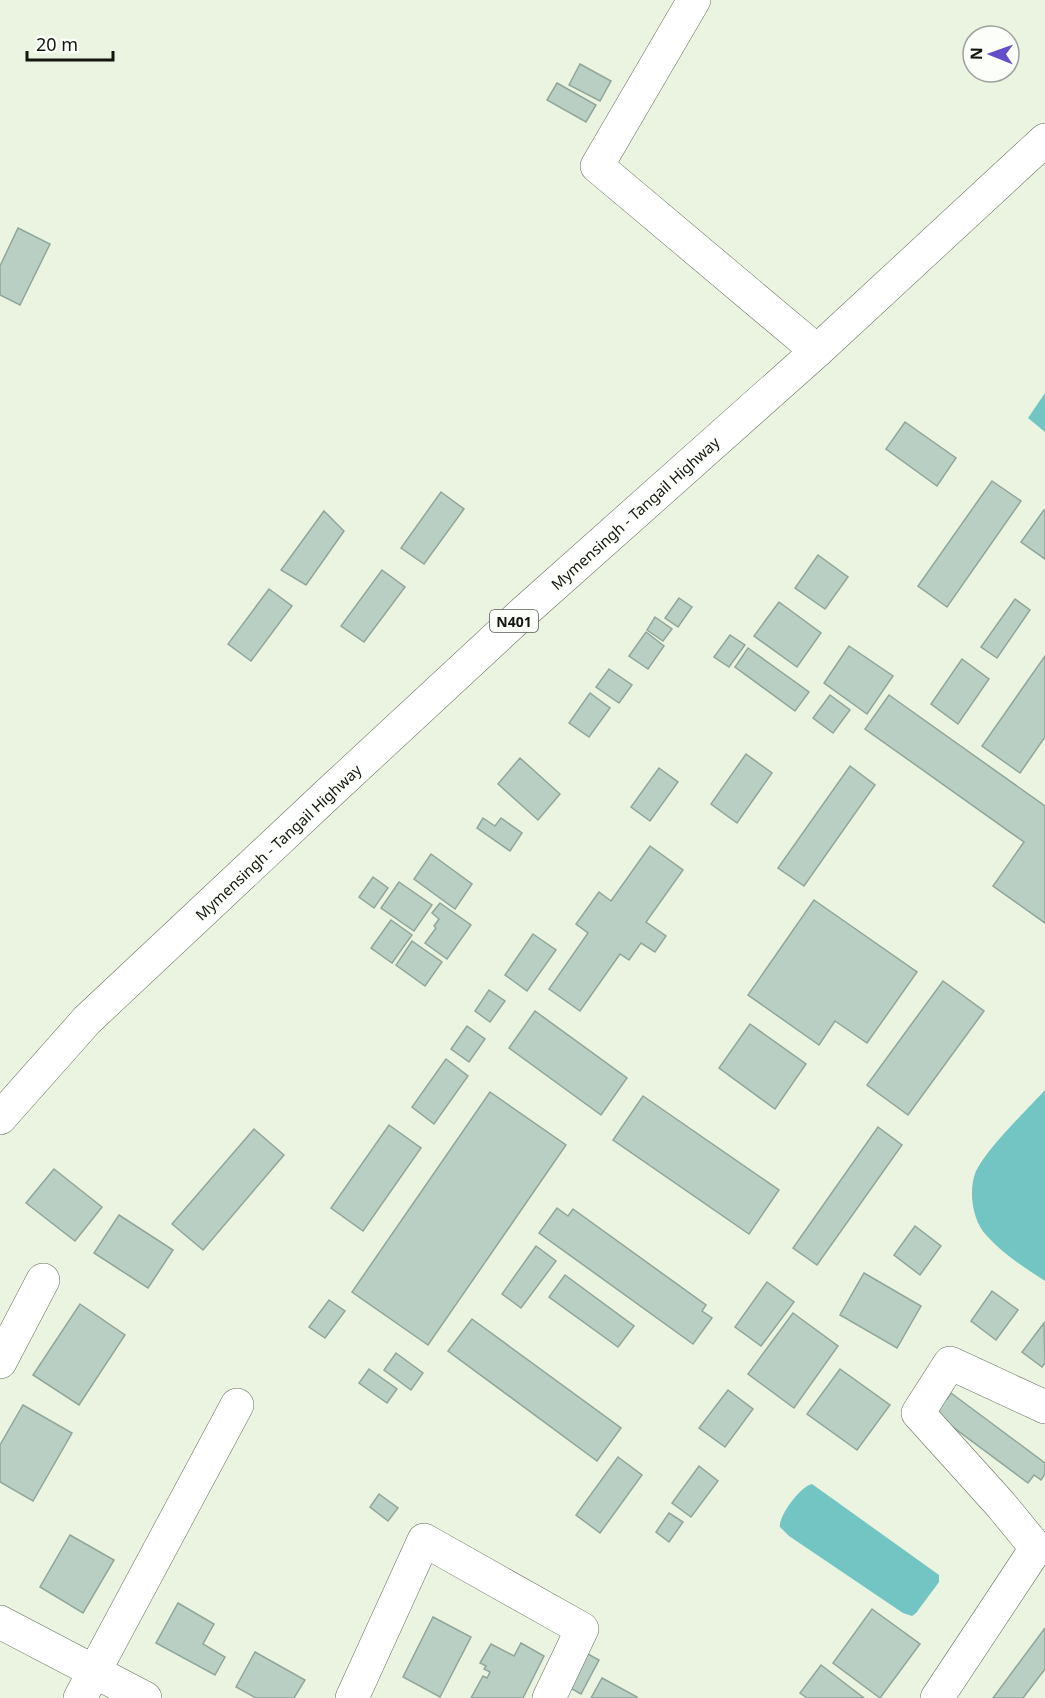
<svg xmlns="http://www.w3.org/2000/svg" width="1045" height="1698" font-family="'Noto Sans',sans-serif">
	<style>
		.water { fill: #72c5c2 }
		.building { fill: #bacfc3; stroke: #91a69a; stroke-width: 1.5 }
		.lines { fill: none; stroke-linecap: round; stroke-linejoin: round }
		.minor-casing { stroke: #666f5e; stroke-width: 34 }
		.highway-casing { stroke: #666f5e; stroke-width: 34 }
		.minor { stroke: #fff; stroke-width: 33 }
		.highway { stroke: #fff; stroke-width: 33 }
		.labels { text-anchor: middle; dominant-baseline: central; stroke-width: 4.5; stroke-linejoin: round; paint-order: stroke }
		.shield { fill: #fcfefa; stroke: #595c56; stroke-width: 1.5 }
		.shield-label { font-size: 14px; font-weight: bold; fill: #131710 }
		.street-label { font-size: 15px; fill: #131710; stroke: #fcfefa }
	</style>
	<rect width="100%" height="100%" fill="#eaf4e1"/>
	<g class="water">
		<polygon points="1045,393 1045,432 1028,418"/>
		<path d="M1045 1090V1281C1025 1268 1003 1254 987 1236 972 1221 968 1190 976 1171 988 1147 1026 1111 1045 1090Z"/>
		<path d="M812 1484 939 1575V1582L916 1613 912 1616 903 1613 789 1536 780 1527C778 1516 801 1486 812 1484Z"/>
	</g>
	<g class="building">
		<polygon points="580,64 611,81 600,101 569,85"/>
		<polygon points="557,83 596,105 586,122 547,100"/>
		<polygon points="18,228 50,244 20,305 0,295 0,266"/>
		<polygon points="905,422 956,458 937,486 886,449"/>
		<polygon points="992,481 1021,501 947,607 918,586"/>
		<polygon points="441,492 464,509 424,564 401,548"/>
		<polygon points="1044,510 1045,511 1045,559 1021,542"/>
		<polygon points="324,511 344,531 306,585 281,570"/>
		<polygon points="818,555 848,577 825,609 795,588"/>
		<polygon points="382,570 405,587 364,642 341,626"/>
		<polygon points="269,589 292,606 251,661 228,644"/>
		<polygon points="679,598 692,607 678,627 665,618"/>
		<polygon points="1015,599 1030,610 997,658 981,647"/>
		<polygon points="779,602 821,633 797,667 754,636"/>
		<polygon points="655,617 672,629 663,641 647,630"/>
		<polygon points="646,632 664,646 648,669 629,656"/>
		<polygon points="730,635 745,645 729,667 714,657"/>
		<polygon points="849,646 893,676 867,714 824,683"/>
		<polygon points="748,648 809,692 795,711 735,667"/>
		<polygon points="1045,656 1045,737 1020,773 982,746"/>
		<polygon points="962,659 989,679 958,724 931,704"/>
		<polygon points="609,669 632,685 619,703 596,687"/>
		<polygon points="590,693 610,708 589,737 569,723"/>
		<polygon points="830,695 850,710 833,733 813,718"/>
		<polygon points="889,695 1045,806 1045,923 993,886 1024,842 865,729"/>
		<polygon points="746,754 772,773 737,823 711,804"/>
		<polygon points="520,758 560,794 538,820 498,784"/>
		<polygon points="850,766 875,785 804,886 778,868"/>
		<polygon points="659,768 678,782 650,821 631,807"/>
		<polygon points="483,818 495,826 501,818 522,833 510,851 477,828"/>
		<polygon points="650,846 683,870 646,922 666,936 655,952 641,943 629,960 620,954 580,1011 549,989 588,933 576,924 599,892 611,901"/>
		<polygon points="431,854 472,884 455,909 414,879"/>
		<polygon points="373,877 388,888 374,908 359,897"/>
		<polygon points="399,882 432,905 414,931 381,908"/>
		<polygon points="814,900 917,972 867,1043 835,1021 819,1045 748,995"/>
		<polygon points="440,903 471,925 447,959 425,943 436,928 434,926 439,919 432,913"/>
		<polygon points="391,920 412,935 392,963 371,948"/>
		<polygon points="533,934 556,950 527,991 505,975"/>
		<polygon points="412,941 442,962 425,986 396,965"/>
		<polygon points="943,981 984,1011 908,1115 867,1085"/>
		<polygon points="489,990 505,1001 490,1022 475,1011"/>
		<polygon points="535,1011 627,1078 601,1115 509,1048"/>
		<polygon points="750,1024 806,1064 775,1109 719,1068"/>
		<polygon points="467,1026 485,1039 469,1062 451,1049"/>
		<polygon points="446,1059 468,1076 434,1124 412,1107"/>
		<polygon points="490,1092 566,1145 428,1345 352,1292"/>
		<polygon points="643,1096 779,1190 749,1234 613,1140"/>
		<polygon points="389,1125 421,1148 363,1231 331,1208"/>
		<polygon points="878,1127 902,1145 817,1265 793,1248"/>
		<polygon points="254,1129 284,1155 203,1250 172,1224"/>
		<polygon points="54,1169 102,1207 75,1241 26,1203"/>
		<polygon points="557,1208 568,1216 573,1209 706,1305 702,1311 712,1318 693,1344 539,1233"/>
		<polygon points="119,1215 173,1250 148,1288 94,1253"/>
		<polygon points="915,1226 941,1246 920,1275 894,1255"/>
		<polygon points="536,1246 556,1261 521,1308 502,1294"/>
		<polygon points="864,1273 921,1306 897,1348 840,1315"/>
		<polygon points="565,1275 634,1326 618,1347 549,1297"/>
		<polygon points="767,1282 794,1302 761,1346 735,1327"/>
		<polygon points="992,1291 1018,1310 996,1340 971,1321"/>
		<polygon points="329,1300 345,1311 325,1338 309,1327"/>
		<polygon points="80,1304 125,1335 79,1405 33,1375"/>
		<polygon points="793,1313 838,1346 794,1408 748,1374"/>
		<polygon points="472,1319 621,1428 597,1461 448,1351"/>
		<polygon points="1044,1323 1045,1363 1042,1367 1022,1352"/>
		<polygon points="396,1353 423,1373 411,1390 384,1370"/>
		<polygon points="369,1369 397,1389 387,1403 359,1383"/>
		<polygon points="840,1369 890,1405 857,1450 807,1414"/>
		<polygon points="728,1390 753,1409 725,1447 699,1428"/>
		<polygon points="951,1393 1045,1463 1045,1474 1041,1480 1034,1475 1028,1483 930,1410 941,1395 947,1399"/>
		<polygon points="23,1405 72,1433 33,1501 0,1482 0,1445"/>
		<polygon points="618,1457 642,1475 600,1533 576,1515"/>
		<polygon points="699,1466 718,1481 691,1517 672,1503"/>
		<polygon points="379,1494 398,1508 388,1521 370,1507"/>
		<polygon points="669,1513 683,1522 669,1542 656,1532"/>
		<polygon points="70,1535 114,1560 83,1613 40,1587"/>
		<polygon points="178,1603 214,1624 203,1644 225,1657 215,1675 156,1643"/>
		<polygon points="872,1609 920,1644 880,1698 833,1663"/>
		<polygon points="433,1617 471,1637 440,1697 403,1677"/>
		<polygon points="1045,1628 1045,1669 1023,1698 993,1698"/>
		<polygon points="521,1643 544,1656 523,1698 471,1698 483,1676 487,1678 490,1672 484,1669 486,1666 480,1663 491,1644 514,1656"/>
		<polygon points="579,1649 599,1660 581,1694 561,1683"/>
		<polygon points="255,1652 305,1680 294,1698 256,1698 236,1687"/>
		<polygon points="821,1665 864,1698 807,1698 800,1693"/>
		<polygon points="602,1678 637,1697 637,1698 591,1698"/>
	</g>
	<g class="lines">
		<defs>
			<g id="minor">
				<polyline points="694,0 597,166 817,351"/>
				<polyline points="0,1362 43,1280"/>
				<polyline points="0,1622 145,1698"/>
				<polyline points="80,1698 237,1405"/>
				<polyline points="352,1698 424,1540 582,1629 549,1698"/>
				<polyline points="937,1698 1031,1556 1033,1544 1001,1505 918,1413 950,1363 1045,1407"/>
			</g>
			<polyline id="highway" points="0,1118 87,1020 331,791 524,612 817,351 1045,140"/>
		</defs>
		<use href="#minor" class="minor-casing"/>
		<use href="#highway" class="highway-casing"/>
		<use href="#minor" class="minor"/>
		<use href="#highway" class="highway"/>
	</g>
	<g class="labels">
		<rect class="shield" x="490" y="610" width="48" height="22" rx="4.5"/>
		<g class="shield-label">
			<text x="514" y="621">N401</text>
		</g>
		<g class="street-label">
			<text transform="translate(635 513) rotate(-42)">Mymensingh - Tangail Highway</text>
			<text transform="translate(278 842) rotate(-43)">Mymensingh - Tangail Highway</text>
		</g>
	</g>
	<g transform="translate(991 54) rotate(271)"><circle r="28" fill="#fcfefa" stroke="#9fa29c" stroke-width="1.5"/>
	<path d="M0-4.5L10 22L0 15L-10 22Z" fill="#654fc8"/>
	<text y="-9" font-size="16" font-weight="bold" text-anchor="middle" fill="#131710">N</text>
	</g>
	<path d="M27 51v9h86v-9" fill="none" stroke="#131710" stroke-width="3"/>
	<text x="36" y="51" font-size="18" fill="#131710" stroke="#fcfefa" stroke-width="4.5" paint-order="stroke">20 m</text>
</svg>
